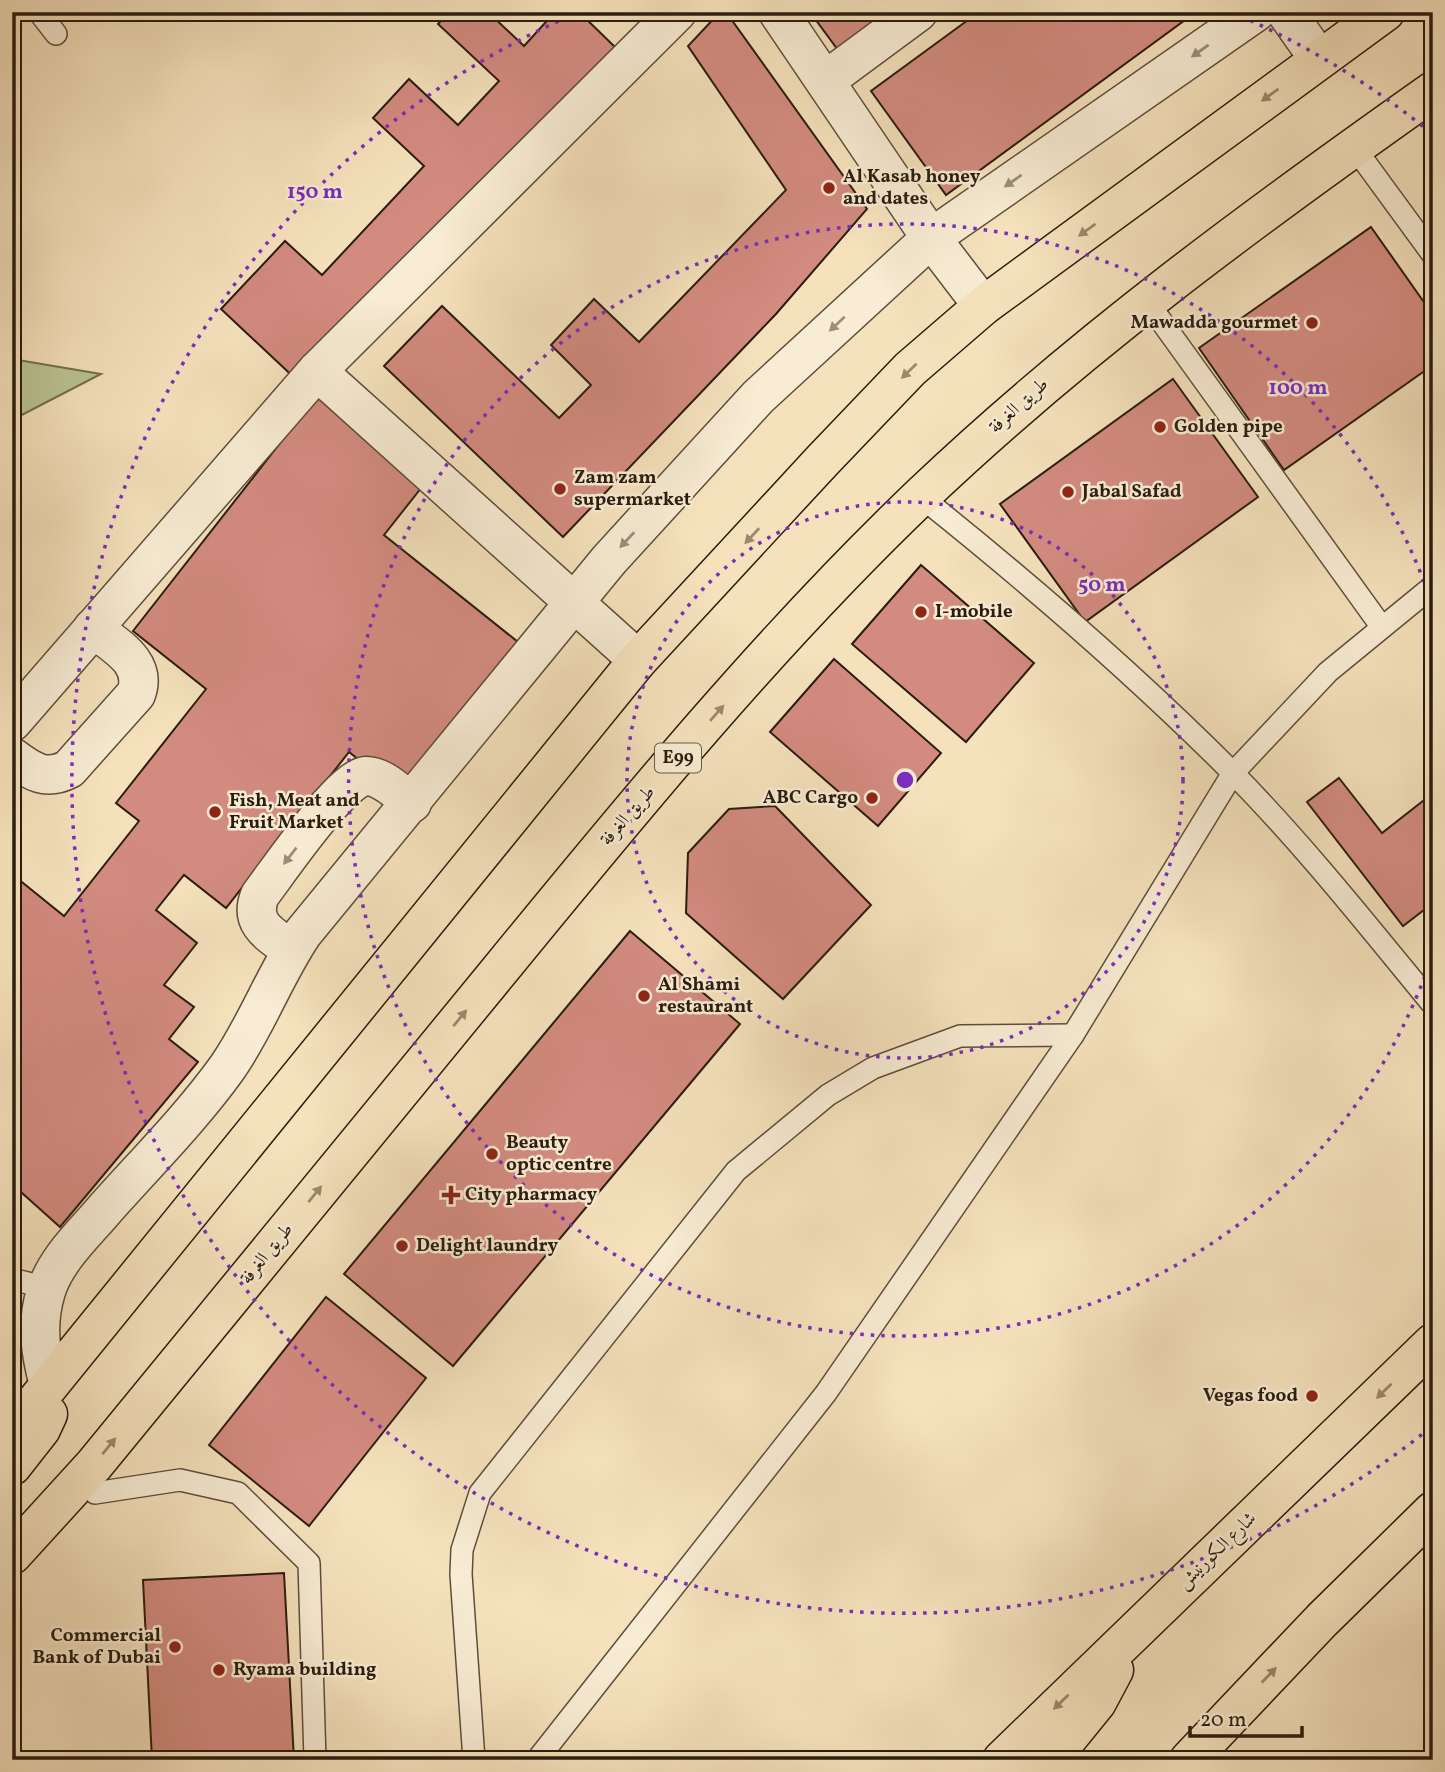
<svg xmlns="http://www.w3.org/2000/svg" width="1445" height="1772" font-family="Vollkorn,Amiri,serif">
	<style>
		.green { fill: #bac493; stroke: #727050; stroke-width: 2 }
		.building { fill: #d38b80; stroke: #2a1c0e; stroke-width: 2 }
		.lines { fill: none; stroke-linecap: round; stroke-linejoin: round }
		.service-casing { stroke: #5d4e3a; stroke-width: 24 }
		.minor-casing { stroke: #5d4e3a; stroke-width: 41 }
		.trunk-casing { stroke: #2a1c0e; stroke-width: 41 }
		.service { stroke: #f8ecd4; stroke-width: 21 }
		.minor { stroke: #f8ecd4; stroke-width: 38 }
		.trunk { stroke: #f5e2bd; stroke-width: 38 }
		.oneway { fill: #9b8e7b }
		.oneway2 { fill: #9a896e }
		.ring { fill: none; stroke: #7b2cbf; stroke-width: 3.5; stroke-dasharray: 3.5 7 }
		.poi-dot { fill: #8f2418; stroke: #f8ecd4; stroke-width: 2.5 }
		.labels { text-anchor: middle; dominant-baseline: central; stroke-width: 5; stroke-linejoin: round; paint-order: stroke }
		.shield { fill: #f8ecd4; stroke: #685a49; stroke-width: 2 }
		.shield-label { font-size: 18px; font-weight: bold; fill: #2a1c0e }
		.poi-label { font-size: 19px; font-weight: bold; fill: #2a1c0e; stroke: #f8ecd4; text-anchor: start }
		.street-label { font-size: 19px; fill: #2a1c0e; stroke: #f8ecd4 }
		.centre { fill: #7b2cbf; stroke: #f8ecd4; stroke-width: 3.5 }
		.ring-label { font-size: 21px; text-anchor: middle; font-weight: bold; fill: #7b2cbf; stroke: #f8ecd4; stroke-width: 5; stroke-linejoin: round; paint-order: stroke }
	</style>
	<rect width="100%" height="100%" fill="#f5e2bd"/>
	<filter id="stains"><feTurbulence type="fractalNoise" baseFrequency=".00286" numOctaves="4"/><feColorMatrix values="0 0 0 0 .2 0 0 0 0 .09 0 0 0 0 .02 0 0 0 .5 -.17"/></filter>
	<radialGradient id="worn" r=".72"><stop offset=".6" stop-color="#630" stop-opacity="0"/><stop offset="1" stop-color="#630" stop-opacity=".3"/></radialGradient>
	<polygon class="green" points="12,359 101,374 12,420"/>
	<g class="building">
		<polygon points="449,12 488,12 524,46 555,12 579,12 615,47 301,384 221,309 285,241 322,275 424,166 373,118 409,79 458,125 499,81 438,24"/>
		<polygon points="720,12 726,12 867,209 776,314 563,537 384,366 442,306 559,418 591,385 551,345 594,299 639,342 786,190 688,46"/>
		<polygon points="810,12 889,12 838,50"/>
		<polygon points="979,12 1196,12 946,195 871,91"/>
		<polygon points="1371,227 1433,315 1433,365 1284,470 1199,348"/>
		<polygon points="1173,379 1258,497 1085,622 1000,504"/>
		<polygon points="320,392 429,478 384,535 518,642 399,792 349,752 226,908 184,875 156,910 197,943 164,985 194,1007 169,1039 198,1062 60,1227 12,1184 12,874 64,916 139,821 116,803 206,689 133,631"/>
		<polygon points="921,565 1034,663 966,742 852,644"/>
		<polygon points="834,659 941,753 878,826 770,732"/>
		<polygon points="1339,778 1382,833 1433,793 1433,903 1403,926 1307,802"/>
		<polygon points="775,806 871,905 783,999 686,913 688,853 729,809"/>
		<polygon points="630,931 740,1024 453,1366 344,1274"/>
		<polygon points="326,1297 426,1378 309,1526 209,1445"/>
		<polygon points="284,1573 294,1760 152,1760 143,1580"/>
	</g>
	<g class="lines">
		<defs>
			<g id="service">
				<polyline points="39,12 56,34"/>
				<polyline points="1354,147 1433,255"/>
				<polyline points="1146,300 1381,626"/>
				<path d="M920 496C1029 583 1133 673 1231 771 1304 845 1368 926 1433 1005"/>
				<polyline points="12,1279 47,1288"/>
				<polyline points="95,1493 180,1480 238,1493 309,1563 315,1760"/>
				<polyline points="474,1760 461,1574 462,1550 480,1493 736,1171 828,1095 873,1068 960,1036 1073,1035"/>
				<polyline points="537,1760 826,1393 1073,1035 1233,773 1328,672 1433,586"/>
			</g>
			<g id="minor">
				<polyline points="778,12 931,238 983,306"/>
				<polyline points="1286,12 1319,59"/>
				<polyline points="826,80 918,12"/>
				<polyline points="317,371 638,660"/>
				<polyline points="12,722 317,371 677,12"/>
				<path d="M12 757C32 772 46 781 69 769L136 694C148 662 115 646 93 628"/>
				<path d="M292 950C271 935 248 924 260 895 277 873 342 777 366 776 383 776 399 793 412 803"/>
				<path d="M49 1385C40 1352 36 1324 46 1291 56 1259 84 1234 105 1209 146 1163 191 1118 227 1068 257 1025 274 976 303 933L609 560 758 397 931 238 1256 12"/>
			</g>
			<g id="trunk">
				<polyline points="12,1431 638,660 822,461 910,369 983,306 1385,12"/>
				<polyline points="12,1466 41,1429 48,1414"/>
				<path d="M12 1555 94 1465C229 1300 364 1135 499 971 634 806 770 640 924 493 1081 344 1256 216 1433 91"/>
				<polyline points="1002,1760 1433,1343"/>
				<polyline points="1050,1760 1097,1702 1114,1670"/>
				<polyline points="1189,1760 1322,1620 1433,1511"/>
			</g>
		</defs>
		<use href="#service" class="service-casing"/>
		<use href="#minor" class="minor-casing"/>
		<use href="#trunk" class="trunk-casing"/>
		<use href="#service" class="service"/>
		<use href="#minor" class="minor"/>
		<use href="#trunk" class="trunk"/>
	</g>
	<defs><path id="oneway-solid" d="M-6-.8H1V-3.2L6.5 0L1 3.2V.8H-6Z" transform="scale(1.75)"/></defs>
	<g class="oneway">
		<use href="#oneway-solid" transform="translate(1200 51) rotate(145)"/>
		<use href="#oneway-solid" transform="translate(1013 181) rotate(145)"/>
		<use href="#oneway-solid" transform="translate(837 324) rotate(137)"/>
		<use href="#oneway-solid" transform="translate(627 540) rotate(133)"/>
		<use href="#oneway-solid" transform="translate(290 856) rotate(128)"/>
	</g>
	<g class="oneway2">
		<use href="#oneway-solid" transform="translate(1270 95) rotate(144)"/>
		<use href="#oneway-solid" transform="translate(1087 230) rotate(144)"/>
		<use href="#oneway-solid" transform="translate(909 371) rotate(136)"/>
		<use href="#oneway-solid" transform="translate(752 536) rotate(133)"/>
		<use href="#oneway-solid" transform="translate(717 713) rotate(-49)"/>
		<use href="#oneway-solid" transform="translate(460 1018) rotate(-51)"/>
		<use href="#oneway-solid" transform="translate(315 1194) rotate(-51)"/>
		<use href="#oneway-solid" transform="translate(1384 1391) rotate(136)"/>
		<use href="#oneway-solid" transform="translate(109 1446) rotate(-51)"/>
		<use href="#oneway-solid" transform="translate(1269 1675) rotate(-46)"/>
		<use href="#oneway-solid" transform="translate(1061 1702) rotate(136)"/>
	</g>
	<g class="ring">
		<circle cx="905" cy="780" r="278"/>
		<path d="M1432 956A556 556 0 1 1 1432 604"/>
		<path d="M1430 1428A834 834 0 1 1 579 12M1231 12A834 834 0 0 1 1430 132"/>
	</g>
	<g class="poi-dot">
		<circle cx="829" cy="188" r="7"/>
		<circle cx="1312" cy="323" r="7"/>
		<circle cx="1160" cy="427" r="7"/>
		<circle cx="560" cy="489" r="7"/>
		<circle cx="1068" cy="492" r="7"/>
		<circle cx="921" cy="612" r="7"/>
		<circle cx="872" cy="798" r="7"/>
		<circle cx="215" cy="812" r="7"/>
		<circle cx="644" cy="996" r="7"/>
		<circle cx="492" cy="1154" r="7"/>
		<path d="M447.5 1184.5h7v7h7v7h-7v7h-7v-7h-7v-7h7z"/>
		<circle cx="402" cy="1246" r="7"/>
		<circle cx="1312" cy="1396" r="7"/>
		<circle cx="175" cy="1647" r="7"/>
		<circle cx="219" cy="1670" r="7"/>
	</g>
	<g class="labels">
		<rect class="shield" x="655" y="743.5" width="46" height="29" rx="5"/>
		<g class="shield-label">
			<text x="678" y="758">E99</text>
		</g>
		<g class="poi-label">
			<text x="843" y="177">Al Kasab honey<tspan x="843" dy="22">and dates</tspan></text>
			<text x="1298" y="323" text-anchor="end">Mawadda gourmet</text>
			<text x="1174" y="427">Golden pipe</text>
			<text x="574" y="478">Zam zam<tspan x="574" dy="22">supermarket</tspan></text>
			<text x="1082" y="492">Jabal Safad</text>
			<text x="935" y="612">I-mobile</text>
			<text x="858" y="798" text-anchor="end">ABC Cargo</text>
			<text x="229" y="801">Fish, Meat and<tspan x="229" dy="22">Fruit Market</tspan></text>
			<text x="658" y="985">Al Shami<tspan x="658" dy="22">restaurant</tspan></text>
			<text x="506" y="1143">Beauty<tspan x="506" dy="22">optic centre</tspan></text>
			<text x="465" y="1195">City pharmacy</text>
			<text x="416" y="1246">Delight laundry</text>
			<text x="1298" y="1396" text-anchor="end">Vegas food</text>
			<text x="161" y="1636" text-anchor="end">Commercial<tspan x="161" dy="22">Bank of Dubai</tspan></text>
			<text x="233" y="1670">Ryama building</text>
		</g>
		<g class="street-label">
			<text transform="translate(1019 406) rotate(-42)">طريق الغرفة</text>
			<text transform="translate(628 816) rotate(-49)">طريق الغرفة</text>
			<text transform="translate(267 1254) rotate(-51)">طريق الغرفة</text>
			<text transform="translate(1217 1551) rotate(-44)">شارع الكورنيش</text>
		</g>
	</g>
	<circle cx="905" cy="780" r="10" class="centre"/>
	<g class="ring-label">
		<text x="315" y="198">150 m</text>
		<text x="1298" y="394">100 m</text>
		<text x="1102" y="591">50 m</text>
	</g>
	<rect width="1445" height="1772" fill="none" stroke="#f5e2bd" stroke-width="42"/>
	<rect x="14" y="14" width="1417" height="1744" fill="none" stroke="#2a1c0e" stroke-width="3.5"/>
	<rect x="21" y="21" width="1403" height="1730" fill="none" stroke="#2a1c0e" stroke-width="2"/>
	<path d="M1190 1726v10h112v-10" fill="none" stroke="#2a1c0e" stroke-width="3.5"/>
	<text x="1200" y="1726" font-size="21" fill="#2a1c0e" stroke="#f8ecd4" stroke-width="5" paint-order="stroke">20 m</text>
	<rect width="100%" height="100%" filter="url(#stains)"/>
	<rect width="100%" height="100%" fill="url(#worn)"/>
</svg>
